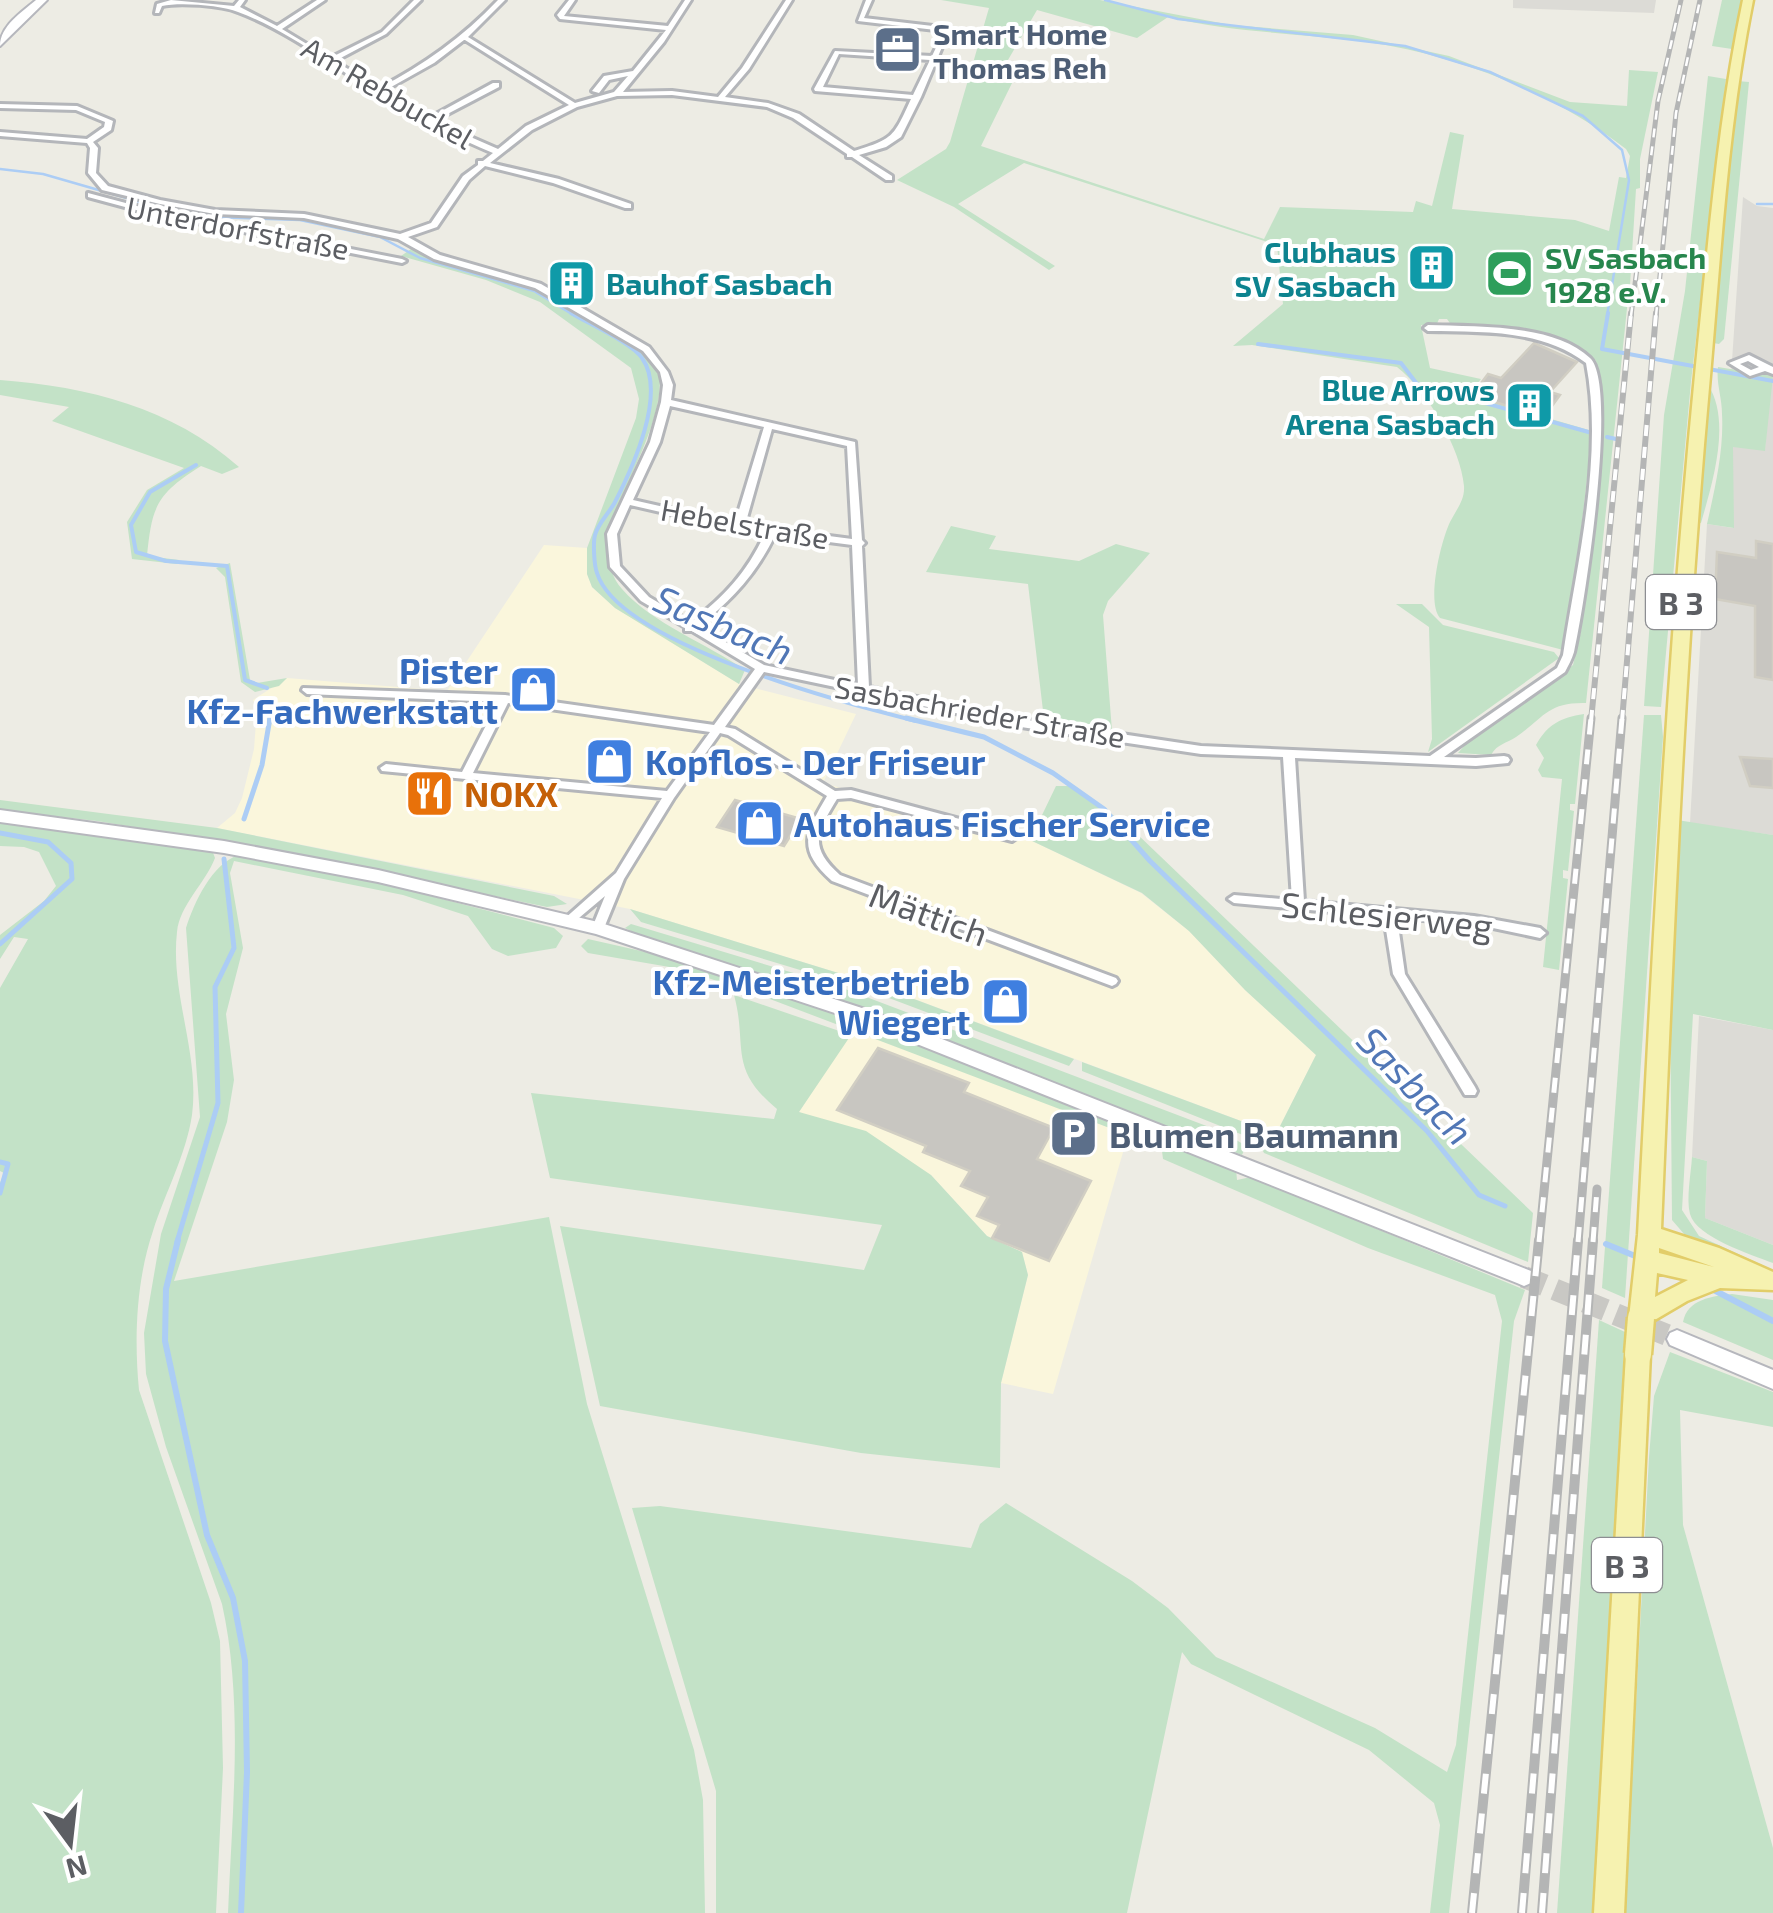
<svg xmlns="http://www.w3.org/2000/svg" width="1773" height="1913" font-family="'Exo 2',sans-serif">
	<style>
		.commercial { fill: #faf6dc }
		.industrial { fill: #dcdbd6 }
		.green { fill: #c3e2c7; fill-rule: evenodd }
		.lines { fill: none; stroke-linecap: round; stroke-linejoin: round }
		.stream-far3 { stroke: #accdf5; stroke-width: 2.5 }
		.stream-far2 { stroke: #accdf5; stroke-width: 4 }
		.stream-far1 { stroke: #accdf5; stroke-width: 5 }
		.stream { stroke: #accdf5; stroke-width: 6 }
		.building { fill: #c8c6c1; stroke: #d1cec3; stroke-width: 2.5 }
		.secondary-tunnel { stroke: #c9c8c4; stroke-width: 22; stroke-dasharray: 22 11; stroke-linecap: butt }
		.street-casing { stroke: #b4b6ba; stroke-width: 6 }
		.secondary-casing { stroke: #b6b7bd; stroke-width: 4 }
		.primary-casing { stroke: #e2cd69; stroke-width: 5 }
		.street { fill: #fff; fill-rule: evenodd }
		.secondary { fill: #fff; fill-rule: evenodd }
		.primary { fill: #f6f2b0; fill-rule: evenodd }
		.rail-far3-casing { stroke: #b4b5b5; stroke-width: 5 }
		.rail-far2-casing { stroke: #b4b5b5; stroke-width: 6 }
		.rail-far1-casing { stroke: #b4b5b5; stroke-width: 9 }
		.rail-casing { stroke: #b4b5b5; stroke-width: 10 }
		.rail-far3 { stroke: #fff; stroke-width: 2.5; stroke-dasharray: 9; stroke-linecap: butt }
		.rail-far2 { stroke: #fff; stroke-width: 4; stroke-dasharray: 11; stroke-linecap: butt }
		.rail-far1 { stroke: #fff; stroke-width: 5; stroke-dasharray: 15; stroke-linecap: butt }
		.rail { stroke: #fff; stroke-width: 6; stroke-dasharray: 20; stroke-linecap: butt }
		.primary-bridge-casing { stroke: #e2cd69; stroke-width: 31; stroke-linecap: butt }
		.primary-bridge { stroke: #f6f2b0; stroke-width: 26 }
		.labels { text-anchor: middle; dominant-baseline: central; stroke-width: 8; stroke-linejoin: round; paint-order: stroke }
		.far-service-label { font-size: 30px; font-weight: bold; fill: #4e5e75; stroke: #fff; text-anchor: start }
		.far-street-label { font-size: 30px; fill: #5c5e63; stroke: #fff }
		.far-culture-label { font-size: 30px; font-weight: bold; fill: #0d838f; stroke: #fff; text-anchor: end }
		.far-leisure-label { font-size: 30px; font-weight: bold; fill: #27864d; stroke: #fff; text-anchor: start }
		.shield { fill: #fff; stroke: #8d8e92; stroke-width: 2.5 }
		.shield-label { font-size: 32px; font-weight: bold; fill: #5c5e63 }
		.shop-label { font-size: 35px; font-weight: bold; fill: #366cbe; stroke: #fff; text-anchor: end }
		.food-label { font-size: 35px; font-weight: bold; fill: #c56008; stroke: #fff; text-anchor: start }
		.street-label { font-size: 35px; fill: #5c5e63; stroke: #fff }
		.service-label { font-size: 35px; font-weight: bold; fill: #4e5e75; stroke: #fff; text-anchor: start }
		.water-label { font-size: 38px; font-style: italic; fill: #5177b6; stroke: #fff }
	</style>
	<rect width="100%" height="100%" fill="#edece4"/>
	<g class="commercial">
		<polygon points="544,545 587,548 587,574 592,587 615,608 739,684 856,714 823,783 1030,840 1141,893 1189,931 1245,990 1316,1055 1276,1134 874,984 630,909 217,828 235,813 242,798 254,749 257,709 253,700 287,678 447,691"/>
		<polygon points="854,1028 1128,1135 1053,1394 1001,1383 1028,1275 1022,1252 987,1236 931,1175 799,1112"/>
	</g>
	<g class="industrial">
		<polygon points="1513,0 1656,0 1654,13 1513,8"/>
		<polygon points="1743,197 1757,206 1773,208 1773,835 1690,823 1707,524 1733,528 1733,446 1765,450 1768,401 1731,376"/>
		<polygon points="1699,1016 1773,1030 1773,1245 1705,1218 1707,1161 1692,1157"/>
	</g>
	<g class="green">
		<path d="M941 0H1100L1231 25 1353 35 1449 56 1570 102 1627 106 1629 70 1658 72 1640 159V188L1636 189 1630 285 1626 288 1629 289 1586 703C1547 702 1544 718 1516 737 1506 744 1498 743 1491 755L1458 753 1473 736 1573 665 1581 631 1602 432 1596 361C1560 329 1498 330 1452 326L1447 319H1439L1436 326 1421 325 1430 368 1481 379 1469 395 1592 431V436L1567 651 1440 618C1426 602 1441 541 1450 522 1456 510 1465 500 1464 486 1461 449 1427 390 1397 367L1252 345 1233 346 1283 304 1277 245 1024 163 958 204 1055 266 1049 270 954 207 897 180 946 149 950 142 989 8ZM1037 10 1137 38 1168 17C1233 33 1301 33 1367 42 1458 55 1556 94 1626 149L1630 156 1626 178 1619 177 1609 231 1575 220 1452 209 1464 135 1450 132 1432 206 1416 201 1413 212 1280 207 1264 239 981 146 1015 77 1001 72Z"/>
		<polygon points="1722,0 1741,0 1732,49 1712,46"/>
		<polygon points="1708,76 1726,79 1691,382 1661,707 1644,706 1664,415 1685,291"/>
		<polygon points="1737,81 1749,82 1724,339 1719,344 1713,343"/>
		<path d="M411 249C439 263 471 267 500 276 556 293 621 326 659 370 670 441 575 536 622 589 653 624 706 643 745 670L739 684 615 608 592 587 587 574V548L636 418 639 399 631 368 540 302 486 280 401 256Z"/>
		<path d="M1718 367 1773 376 1765 451 1733 447 1734 528 1707 524C1715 488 1724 450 1722 414 1722 397 1716 384 1718 367Z"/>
		<path d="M0 380C89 387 171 407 239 467L222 474 201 466C157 494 152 505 147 556L179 560 177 564 132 559 127 522 147 490 184 468 52 421 69 407 0 395Z"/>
		<path d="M1708 385C1732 421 1712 484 1701 523L1696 522Z"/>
		<polygon points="951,526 996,536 989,549 1079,561 1116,544 1150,553 1108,601 1103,615 1112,731 1044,719 1028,584 926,572"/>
		<polygon points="230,563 250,680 257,683 287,678 279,686 255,692 241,682 225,577 216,568"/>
		<polygon points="1396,604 1422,604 1443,625 1554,652 1559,658 1428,752 1432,739 1429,627"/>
		<path d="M1584 714 1575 804H1570V810L1574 811 1568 871 1563 870V878L1568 879 1559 970 1543 967 1562 779 1542 777 1538 770 1544 758 1536 745C1548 724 1560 718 1584 714Z"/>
		<polygon points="1644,715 1661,715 1663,737 1625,1298 1602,1288"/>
		<polygon points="1056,786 1075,786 1135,832 1533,1213 1528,1262 1264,1153 1259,1143 1243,1135 1082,1071 1082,1062 1276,1134 1316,1055 1245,990 1189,931 1142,893 1030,840"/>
		<polygon points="0,800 217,828 554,896 567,904 547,907 273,850 97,821 0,810"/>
		<path d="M0 820 212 850 215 858C205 884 180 904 177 932 170 993 200 1054 192 1115 186 1155 165 1193 153 1231 136 1281 134 1339 139 1390L211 1603 220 1641 223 1768 216 1913H0V1183L4 1173 0 1171V988L28 939 14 937 0 959V935L44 901 56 886 39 852 24 847 0 846Z"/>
		<polygon points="1677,820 1773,835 1773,1030 1693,1014 1682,1210 1699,1236 1773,1270 1691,1242 1672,1220 1670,1002"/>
		<path d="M239 855 369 880 554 928 563 936 556 948 508 956 492 949 468 916 403 895 234 861 230 873 243 948 226 1014 234 1080 227 1122 174 1281 549 1217 587 1404 694 1750 703 1800 705 1913H228C232 1812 244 1703 222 1604L166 1447 146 1374 144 1333 161 1234 200 1117 186 928C194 903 212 863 239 855Z"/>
		<polygon points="630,909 874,984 1074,1059 1069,1066 873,992 641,922"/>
		<polygon points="631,924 840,987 1225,1133 1246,1146 1242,1155 832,997 633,932 625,928"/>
		<polygon points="588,939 650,953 840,1013 1236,1169 1237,1180 1251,1177 1525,1290 1514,1321 1449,1913 1430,1913 1440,1825 1434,1803 1369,1750 1191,1664 1182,1652 1127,1913 716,1913 716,1791 632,1508 660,1506 971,1548 980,1524 1006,1503 1132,1581 1168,1608 1216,1657 1375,1728 1447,1772 1456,1745 1502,1321 1495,1295 1368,1248 1163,1159 1162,1151 1128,1135 762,996 681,969 588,953 581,946"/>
		<path d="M734 995 851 1035 799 1112 866 1131 931 1175 987 1236 1022 1252 1028 1275 1001 1383 1000 1468 861 1453 600 1406 560 1226 864 1270 882 1225 550 1178 531 1093 774 1119 777 1109C727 1068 748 1046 734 995Z"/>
		<path d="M1692 1157 1707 1161 1705 1218 1773 1245V1263C1752 1255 1696 1237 1690 1214 1686 1198 1691 1174 1692 1157Z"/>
		<path d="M1732 1294 1773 1300V1360L1683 1322C1687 1299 1713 1296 1732 1294Z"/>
		<polygon points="1599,1320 1625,1332 1593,1913 1557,1913"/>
		<polygon points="1670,1352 1773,1392 1773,1427 1680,1410 1683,1525 1773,1848 1773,1913 1625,1913 1649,1457 1654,1396"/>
	</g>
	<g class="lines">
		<g class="stream-far3">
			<polyline points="1105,0 1178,19 1405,46 1490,72 1583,116 1622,150 1629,180 1607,316"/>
			<polyline points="0,169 43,174 168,210 213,217 300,220 380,237 420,258 534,291 575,316"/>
			<polyline points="1757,204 1773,204"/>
		</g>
		<g class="stream-far2">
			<path d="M571 313C589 324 632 343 642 358 667 393 633 467 615 502 610 512 598 523 595 535 593 543 594 565 597 573 619 644 847 704 916 721"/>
			<polyline points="1608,313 1602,349 1773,381"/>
			<polyline points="1258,344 1401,363 1417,384 1592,433"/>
			<polyline points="1607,437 1616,439"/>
			<polyline points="196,465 150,492 131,525 136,552 166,561 227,566 245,680 267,688"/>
			<polyline points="269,721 272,704"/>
		</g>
		<g class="stream-far1">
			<polyline points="906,718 984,737 1053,773 1104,809 1150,861 1427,1131 1479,1195 1505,1206"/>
			<polyline points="244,819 262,765 270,718"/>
			<polyline points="0,833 48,842 71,863 72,879 0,944"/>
			<polyline points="0,1162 8,1164 0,1193"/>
			<polyline points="177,1242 218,1103 215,987 234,948 224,859"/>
		</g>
		<g class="stream">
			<polyline points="178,1240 166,1289 165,1341 207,1535 233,1598 245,1661 247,1772 241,1913"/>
			<polyline points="1606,1244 1640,1258"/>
			<polyline points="1710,1288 1773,1321"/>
		</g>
	</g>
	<g class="building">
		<polygon points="1534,343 1577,362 1550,392 1560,395 1544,417 1472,395 1488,374 1501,378"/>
		<polygon points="1756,541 1773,544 1773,680 1755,677 1755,606 1715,599 1717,552 1756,558"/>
		<polygon points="1740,757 1773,759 1773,788 1750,786"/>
		<polygon points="735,800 801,819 784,846 717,827"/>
		<polygon points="878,1048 969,1083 964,1092 1054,1128 1037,1159 1091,1181 1049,1261 992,1238 999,1225 977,1216 988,1197 961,1186 970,1171 923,1152 926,1146 837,1110"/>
	</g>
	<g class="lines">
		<polyline class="secondary-tunnel" points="1524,1277 1677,1339"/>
		<defs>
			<g id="street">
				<path d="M171 0 234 6 239 0H245L240 7 277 26 317 0H325L282 29 330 58 382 32 414 0H421L386 34 335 61 379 88C424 65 463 37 498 0H505L468 37 575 103 614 92 628 76 609 80 599 93 592 91 604 76 633 71 666 30 560 19 557 15 569 0H575L564 16 668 26 685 0H691L664 42 623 92 672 91 718 97 742 68 786 0H792L749 69 725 97 768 103 799 114 854 151C894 139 894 136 911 99L815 91 814 89 835 51 932 56 944 31 858 21 866 0H872L864 18 950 28 921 97 901 137 886 147 859 155 892 176V180H886L852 157H847V154L793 118 767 107 672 95 617 96 577 107 532 130 490 163 559 179 631 204V208H625L553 183 485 166 469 180 437 227 408 237 440 255 541 284 649 347 668 372 673 385 671 400 855 442 862 540 865 543 862 546 869 687 1015 718 1201 746 1430 756 1557 668 1563 655C1577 562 1604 457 1586 363 1541 329 1482 332 1428 331L1424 328 1428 325C1475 327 1554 323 1590 358 1619 385 1584 608 1574 652 1572 659 1568 666 1565 672L1444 757 1476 758 1504 756 1508 757 1510 760 1508 763 1476 766 1295 758 1304 901 1474 916 1540 928 1546 933 1540 938 1474 924 1397 918 1405 974 1475 1087 1477 1091 1475 1095H1465L1393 974 1384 917 1234 903 1228 899 1234 895 1292 900 1283 757 1201 754 1015 726 868 694 864 696 859 692 764 672 725 727 735 729 835 791 851 790 1012 833 1018 837 1012 841 851 798 837 799C817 832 808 846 840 875L1116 978 1118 981 1116 984 1112 986 832 881C797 850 805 833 827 796L728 735 720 733 674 798 624 879 604 928 598 933 592 928 605 896 573 923 569 924 563 920 616 873 662 798 382 771 380 768 386 764 462 772 498 702 307 694 302 690 303 688 505 695 714 725 755 669 692 631H685V627L641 601 610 567 607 534 650 442 661 402 663 385 660 372 643 351 535 288 434 259 398 239 304 218 215 214 160 204 102 190 88 173 90 148 87 143 0 136V132L87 139 104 127 105 122 76 110 0 108V104L77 106 113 121 111 130 93 142 98 148 96 173 108 186 160 200 215 210 304 214 400 234 431 223 463 176 478 165V161H483L493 153C460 139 428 124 396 106 345 75 294 33 238 12 221 5 179 2 162 6L159 13H155L157 4ZM464 40H465L569 105 526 126 498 149 434 121 499 87V83H493L429 118 384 91 434 63ZM839 54 930 60 913 95 823 87ZM670 406 764 427 735 523 633 500 660 442ZM772 429 847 446 852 539 745 525ZM630 505 739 530 765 533C748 571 724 597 691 622L649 597 620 566 617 534ZM775 535 852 545 858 685 764 665 699 626C732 600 757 573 775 535ZM508 703 710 732 667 791 473 773Z"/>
				<polygon points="88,193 152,210 402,259 406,261 402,263 151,214 88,197"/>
				<path d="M1749 355 1773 367V374L1765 371 1750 376 1729 363ZM1748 361 1759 367 1751 370 1740 364Z"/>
			</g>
			<g id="secondary">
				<path d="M36 0H47L0 46C0 26 22 12 36 0Z"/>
				<polygon points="0,810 224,841 378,870 598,922 871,1011 1531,1271 1534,1277 1531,1283 1524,1286 1517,1283 859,1021 596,934 378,882 224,853 0,822"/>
				<polygon points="1677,1330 1773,1370 1773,1389 1670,1345 1667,1339 1670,1333"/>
			</g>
			<g id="primary">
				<path d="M1743 0H1753C1728 124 1721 250 1710 376 1684 660 1673 944 1661 1229L1719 1248 1773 1272V1290L1720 1288 1687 1301 1641 1328 1633 1325 1629 1318 1638 1235C1653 948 1667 661 1695 375 1708 249 1717 124 1743 0ZM1659 1248 1714 1267 1659 1253ZM1657 1273 1688 1280 1655 1297Z"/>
				<polygon points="1638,1343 1646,1347 1650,1354 1624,1913 1594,1913 1626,1354 1630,1347"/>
			</g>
		</defs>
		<use href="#street" class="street-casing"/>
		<use href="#secondary" class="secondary-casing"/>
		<use href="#primary" class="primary-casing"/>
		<use href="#street" class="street"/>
		<use href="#secondary" class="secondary"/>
		<use href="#primary" class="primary"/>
		<defs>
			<g id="rail-far3">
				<polyline points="1631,316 1658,101 1681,0"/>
				<polyline points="1656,316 1676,113 1700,0"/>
			</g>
			<g id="rail-far2">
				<polyline points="1591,721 1631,313"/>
				<polyline points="1622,721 1656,313"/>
			</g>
			<g id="rail-far1">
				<polyline points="1539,1242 1591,718"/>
				<polyline points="1578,1242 1622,718"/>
				<polyline points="1593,1242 1597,1189"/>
			</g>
			<g id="rail">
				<polyline points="1472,1913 1539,1240"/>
				<polyline points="1522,1913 1578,1240"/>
				<polyline points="1542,1913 1593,1240"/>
			</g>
		</defs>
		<use href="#rail-far3" class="rail-far3-casing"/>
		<use href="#rail-far2" class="rail-far2-casing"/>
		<use href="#rail-far1" class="rail-far1-casing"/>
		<use href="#rail" class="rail-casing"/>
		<use href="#rail-far3" class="rail-far3"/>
		<use href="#rail-far2" class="rail-far2"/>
		<use href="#rail-far1" class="rail-far1"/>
		<use href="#rail" class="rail"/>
		<defs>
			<polyline id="primary-bridge" points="1638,1354 1641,1318"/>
		</defs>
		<use href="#primary-bridge" class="primary-bridge-casing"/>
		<use href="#primary-bridge" class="primary-bridge"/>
	</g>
	<defs>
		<symbol id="office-square" viewBox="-11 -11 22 22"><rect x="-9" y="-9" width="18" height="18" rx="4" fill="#5c6f8a" stroke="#fff"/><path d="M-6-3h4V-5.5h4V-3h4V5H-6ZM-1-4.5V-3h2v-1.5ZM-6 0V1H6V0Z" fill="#fff"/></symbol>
		<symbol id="building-square" viewBox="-11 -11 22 22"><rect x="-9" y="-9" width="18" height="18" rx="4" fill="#0f9aa8" stroke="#fff"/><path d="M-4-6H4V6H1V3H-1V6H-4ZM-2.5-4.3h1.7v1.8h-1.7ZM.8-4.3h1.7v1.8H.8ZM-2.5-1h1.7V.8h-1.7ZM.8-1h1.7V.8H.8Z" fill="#fff"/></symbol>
		<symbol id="stadium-square" viewBox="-11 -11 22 22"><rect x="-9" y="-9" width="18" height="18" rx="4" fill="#2e9e5b" stroke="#fff"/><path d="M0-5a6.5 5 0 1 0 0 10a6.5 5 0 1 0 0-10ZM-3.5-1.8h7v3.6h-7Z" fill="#fff"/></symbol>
		<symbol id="shop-square" viewBox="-11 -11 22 22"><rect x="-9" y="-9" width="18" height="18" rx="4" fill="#3f7fe0" stroke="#fff"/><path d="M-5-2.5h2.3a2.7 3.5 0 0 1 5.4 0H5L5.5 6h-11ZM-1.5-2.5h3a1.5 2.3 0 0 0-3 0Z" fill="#fff"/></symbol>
		<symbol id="restaurant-square" viewBox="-11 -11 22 22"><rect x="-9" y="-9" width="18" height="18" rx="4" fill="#e8710a" stroke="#fff"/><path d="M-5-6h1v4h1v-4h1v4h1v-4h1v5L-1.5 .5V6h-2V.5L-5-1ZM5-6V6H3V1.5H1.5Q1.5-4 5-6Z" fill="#fff"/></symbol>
		<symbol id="parking-square" viewBox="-11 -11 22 22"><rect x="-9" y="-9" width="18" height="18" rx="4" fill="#5c6f8a" stroke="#fff"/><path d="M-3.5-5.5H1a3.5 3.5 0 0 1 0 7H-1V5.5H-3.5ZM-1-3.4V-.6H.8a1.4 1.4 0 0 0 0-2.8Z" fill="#fff"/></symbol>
	</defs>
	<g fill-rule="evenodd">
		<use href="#office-square" x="870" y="22" width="55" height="55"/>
		<use href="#building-square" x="1404" y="240" width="55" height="55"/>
		<use href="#stadium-square" x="1482" y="246" width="55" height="55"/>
		<use href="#building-square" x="544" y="256" width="55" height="55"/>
		<use href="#building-square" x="1502" y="378" width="55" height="55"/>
		<use href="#shop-square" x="506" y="662" width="55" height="55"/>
		<use href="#shop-square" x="582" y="734" width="55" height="55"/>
		<use href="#restaurant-square" x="402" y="766" width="55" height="55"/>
		<use href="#shop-square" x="732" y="796" width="55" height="55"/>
		<use href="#shop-square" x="978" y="974" width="55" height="55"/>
		<use href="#parking-square" x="1046" y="1106" width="55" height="55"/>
	</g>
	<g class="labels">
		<g class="far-service-label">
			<text x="933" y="33">Smart Home<tspan x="933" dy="34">Thomas Reh</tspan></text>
		</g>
		<g class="far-street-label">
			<text transform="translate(388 92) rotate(30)">Am Rebbuckel</text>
			<text transform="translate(238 227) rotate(11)">Unterdorfstraße</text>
			<text transform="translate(745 523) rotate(10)">Hebelstraße</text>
			<text transform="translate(980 711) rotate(10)">Sasbachrieder Straße</text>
		</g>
		<g class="far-culture-label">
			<text x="1396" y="251">Clubhaus<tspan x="1396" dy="34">SV Sasbach</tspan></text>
			<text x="606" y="283" text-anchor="start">Bauhof Sasbach</text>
			<text x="1495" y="389">Blue Arrows<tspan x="1495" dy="34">Arena Sasbach</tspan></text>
		</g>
		<g class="far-leisure-label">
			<text x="1545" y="257">SV Sasbach<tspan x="1545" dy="34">1928 e.V.</tspan></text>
		</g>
		<g class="shield">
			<rect x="1646" y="575" width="70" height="54" rx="8"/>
			<rect x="1592" y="1538" width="70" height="54" rx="8"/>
		</g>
		<g class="shield-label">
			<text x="1681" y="602">B 3</text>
			<text x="1627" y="1565">B 3</text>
		</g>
		<g class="shop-label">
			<text x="498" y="670">Pister<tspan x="498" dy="40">Kfz-Fachwerkstatt</tspan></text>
			<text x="645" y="761" text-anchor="start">Kopflos - Der Friseur</text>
			<text x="794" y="823" text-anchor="start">Autohaus Fischer Service</text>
			<text x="970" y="981">Kfz-Meisterbetrieb<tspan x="970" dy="40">Wiegert</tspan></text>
		</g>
		<g class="food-label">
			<text x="464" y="793">NOKX</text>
		</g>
		<g class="street-label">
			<text transform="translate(929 913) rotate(20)">Mättich</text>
			<text transform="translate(1387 914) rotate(6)">Schlesierweg</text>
		</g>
		<g class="service-label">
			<text x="1109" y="1134">Blumen Baumann</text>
		</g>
		<g class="water-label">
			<text transform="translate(724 624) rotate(23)">Sasbach</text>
			<text transform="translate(1416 1085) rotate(46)">Sasbach</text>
		</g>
	</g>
	<g transform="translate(70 1843) rotate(165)" stroke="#ffffff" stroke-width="8" paint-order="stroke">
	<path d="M0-8L18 38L0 25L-18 38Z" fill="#5c5e63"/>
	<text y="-15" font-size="28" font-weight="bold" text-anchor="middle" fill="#5c5e63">N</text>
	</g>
</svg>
